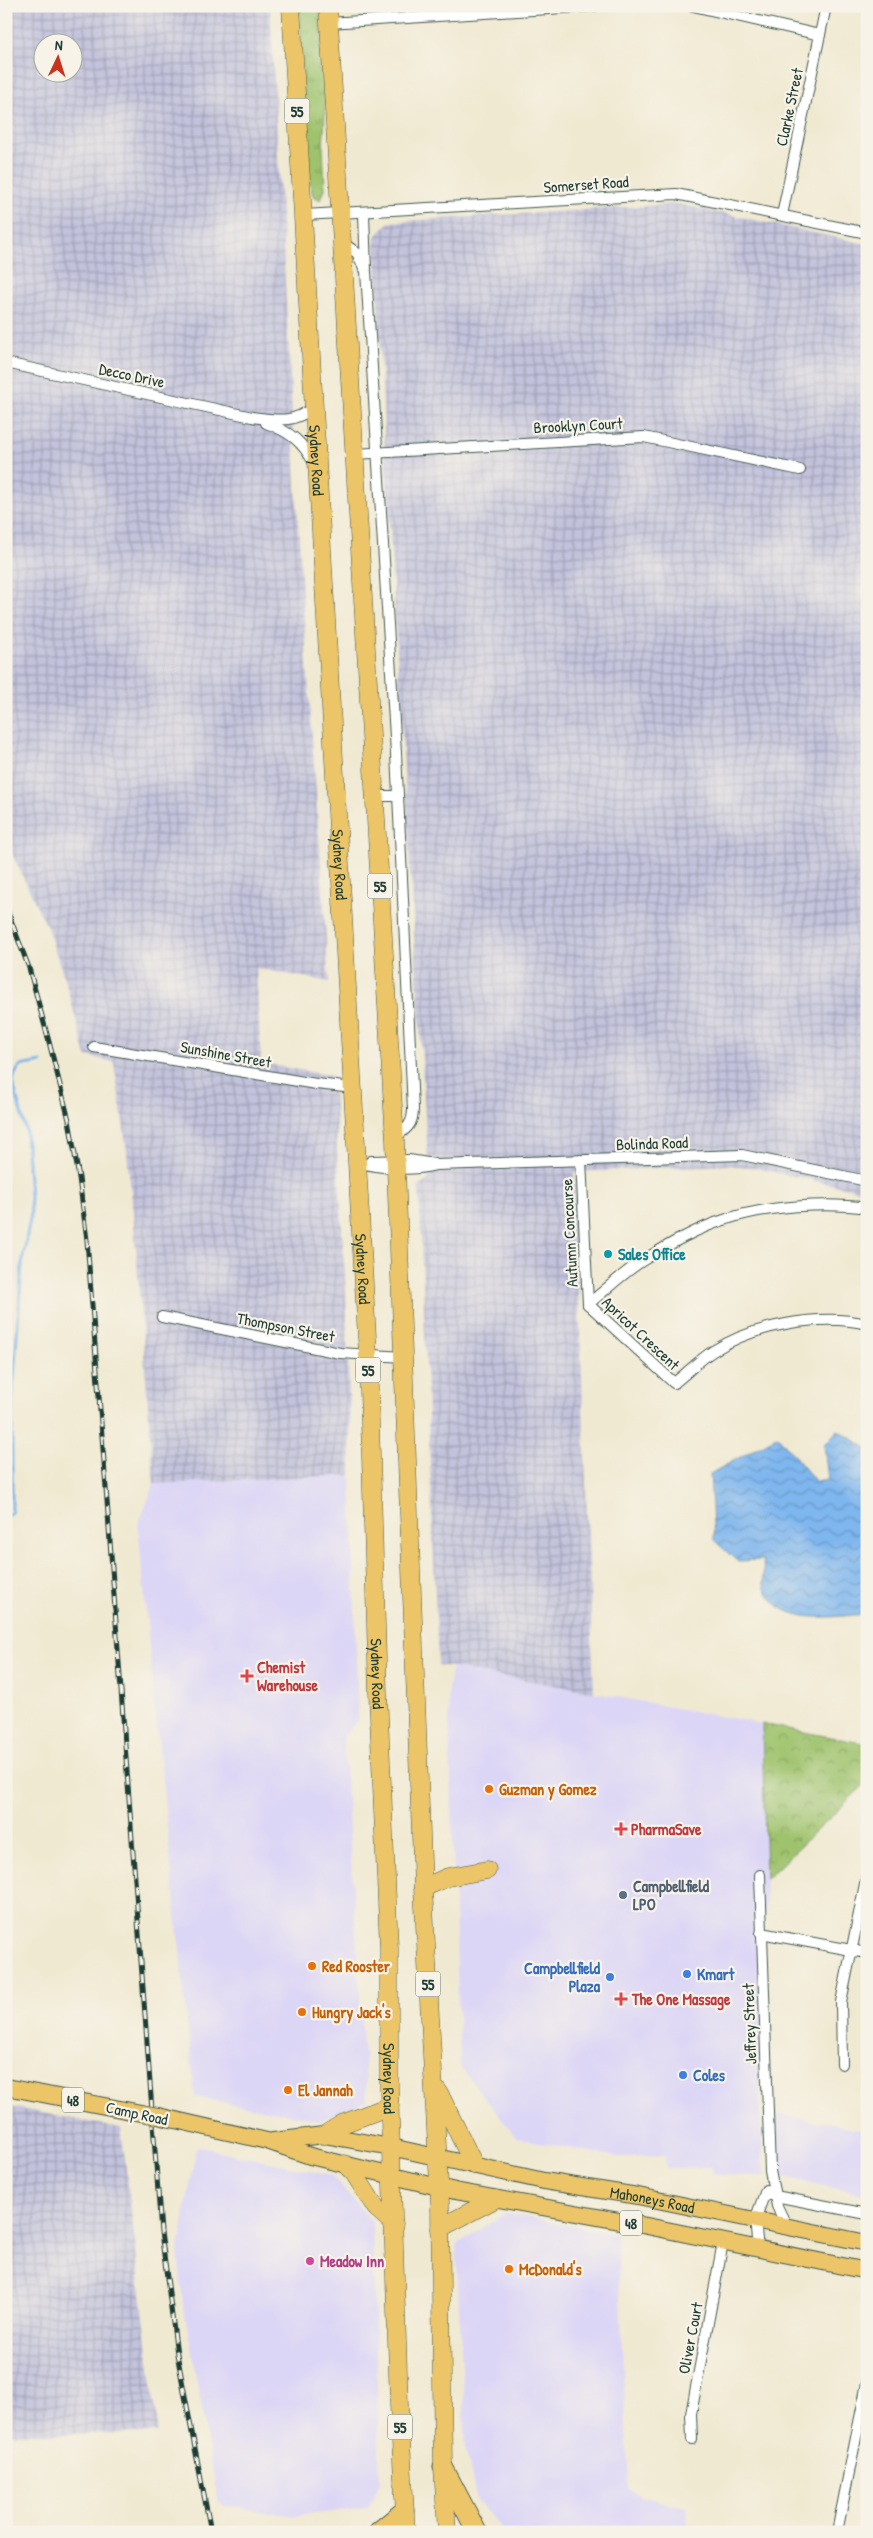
<svg xmlns="http://www.w3.org/2000/svg" width="873" height="2538" font-family="'Patrick Hand',sans-serif">
	<style>
		.built { fill: #dcd6f6 }
		.industrial { fill: url(#industrial-grid); fill-rule: evenodd }
		.grass { fill: url(#grass-tufts); stroke: #5f8050 }
		.park { fill: url(#park-crowns); stroke: #5f8050 }
		.water { fill: url(#water-waves); stroke: #4e7a91 }
		.lines { fill: none; stroke-linecap: round; stroke-linejoin: round }
		.stream { stroke: #7eb6ee; stroke-width: 3 }
		.minor-casing { stroke: #3e574c; stroke-width: 12 }
		.primary-casing { stroke: #3e574c; stroke-width: 18 }
		.trunk-casing { stroke: #3e574c; stroke-width: 19 }
		.motorway-casing { stroke: #3e574c; stroke-width: 21 }
		.minor { stroke: #fff; stroke-width: 10 }
		.primary { stroke: #edc569; stroke-width: 16 }
		.trunk { stroke: #edc569; stroke-width: 18 }
		.motorway { stroke: #edc569; stroke-width: 19 }
		.rail-casing { stroke: #1f3d34; stroke-width: 5 }
		.rail { stroke: #f7f3e8; stroke-width: 3; stroke-dasharray: 9; stroke-linecap: butt }
		.primary-bridge-casing { stroke: #3e574c; stroke-width: 18; stroke-linecap: butt }
		.primary-bridge { stroke: #edc569; stroke-width: 16 }
		.culture-dot { fill: #0f9aa8; stroke: #f7f3e8; stroke-width: 2 }
		.health-dot { fill: #e0444e; stroke: #f7f3e8; stroke-width: 2 }
		.food-dot { fill: #e8710a; stroke: #f7f3e8; stroke-width: 2 }
		.service-dot { fill: #5c6f8a; stroke: #f7f3e8; stroke-width: 2 }
		.shop-dot { fill: #3f7fe0; stroke: #f7f3e8; stroke-width: 2 }
		.hotel-dot { fill: #d1479c; stroke: #f7f3e8; stroke-width: 2 }
		.labels { text-anchor: middle; dominant-baseline: central; stroke-width: 4.5; stroke-linejoin: round; paint-order: stroke }
		.shield { fill: #f7f3e8; stroke: #60746a; stroke-width: 1 }
		.shield-label { font-size: 15px; font-weight: bold; fill: #1f3d34 }
		.street-label { font-size: 16px; fill: #1f3d34; stroke: #f7f3e8 }
		.culture-label { font-size: 16px; font-weight: bold; fill: #0d838f; stroke: #f7f3e8; text-anchor: start }
		.health-label { font-size: 16px; font-weight: bold; fill: #be3a42; stroke: #f7f3e8; text-anchor: start }
		.food-label { font-size: 16px; font-weight: bold; fill: #c56008; stroke: #f7f3e8; text-anchor: start }
		.service-label { font-size: 16px; font-weight: bold; fill: #4e5e75; stroke: #f7f3e8; text-anchor: start }
		.shop-label { font-size: 16px; font-weight: bold; fill: #366cbe; stroke: #f7f3e8; text-anchor: start }
		.hotel-label { font-size: 16px; font-weight: bold; fill: #b23c85; stroke: #f7f3e8; text-anchor: start }
	</style>
	<defs>
		<pattern id="industrial-grid" width="8" height="8" patternUnits="userSpaceOnUse" patternTransform="scale(1.25)"><rect width="8" height="8" fill="#c2c2dc"/><path d="M0 4h8M4 0v8" fill="none" stroke="#9d9fb3"/></pattern>
		<pattern id="grass-tufts" width="24" height="20" patternUnits="userSpaceOnUse" patternTransform="scale(1.25)"><rect width="24" height="20" fill="#9fc36d"/><path d="M3 7l-1-3M5 7V3M7 7l1-3M15 17l-1-3M17 17v-4M19 17l1-3" fill="none" stroke="#81a05a"/></pattern>
		<pattern id="park-crowns" width="20" height="18" patternUnits="userSpaceOnUse" patternTransform="scale(1.25)"><rect width="20" height="18" fill="#9fc36d"/><path d="M2 6a3 3 0 1 1 6 0M12 15a3 3 0 1 1 6 0" fill="none" stroke="#81a05a"/></pattern>
		<pattern id="water-waves" width="16" height="10" patternUnits="userSpaceOnUse" patternTransform="scale(1.25)"><rect width="16" height="10" fill="#7eb6ee"/><path d="M0 5q4-4 8 0t8 0" fill="none" stroke="#6795c2"/></pattern>
	</defs>
	<rect width="100%" height="100%" fill="#f7f3e8"/>
	<filter id="ink" filterUnits="userSpaceOnUse"><feTurbulence type="fractalNoise" baseFrequency=".02" numOctaves="2"/><feDisplacementMap in="SourceGraphic" scale="10" xChannelSelector="R" yChannelSelector="G"/><feConvolveMatrix kernelMatrix="1 2 1 2 8 2 1 2 1" color-interpolation-filters="sRGB"/></filter>
	<filter id="wash" filterUnits="userSpaceOnUse"><feTurbulence type="fractalNoise" baseFrequency=".0096" numOctaves="4" result="noise"/><feDisplacementMap in="SourceGraphic" scale="20" xChannelSelector="R" yChannelSelector="G"/><feGaussianBlur stdDeviation="1.12" result="paint"/><feColorMatrix in="noise" values="0 0 0 0 0 0 0 0 0 0 0 0 0 0 0 0 0 1.4 0 .05"/><feComposite in="paint" operator="in"/></filter>
	<g filter="url(#wash)">
		<rect width="100%" height="100%" fill="#f0e9d2"/>
		<g class="built">
			<polygon points="351,1475 358,1720 343,1737 367,2101 321,2120 195,2097 155,1711 138,1525 154,1484"/>
			<polygon points="452,1666 762,1724 766,1879 760,2108 764,2176 713,2175 712,2167 666,2168 665,2155 617,2157 517,2138 460,2066 448,1689"/>
			<polygon points="774,2114 867,2130 867,2195 779,2176 775,2178"/>
			<polygon points="197,2146 332,2176 372,2221 380,2483 368,2508 296,2516 225,2506 218,2500 183,2304 178,2252"/>
			<polygon points="506,2213 617,2235 629,2490 641,2497 687,2507 688,2532 504,2532 477,2501 466,2451 456,2245"/>
		</g>
		<g class="industrial">
			<path d="M6 6H270L301 577 329 982 256 968 261 1063 333 1076 347 1312 351 1475 154 1484 134 1223 126 1143 114 1062 86 1056 66 983 47 927 6 841ZM42 42H72V72H42Z"/>
			<polygon points="679,204 867,244 867,1192 756,1168 729,1165 574,1172 594,1692 438,1665 419,1187 429,1179 385,452 375,237 389,222"/>
			<polygon points="6,2106 121,2128 158,2433 6,2434"/>
		</g>
		<polygon class="grass" points="299,6 320,6 326,99 323,147 325,190 320,200 313,196 309,179"/>
		<polygon class="park" points="762,1724 867,1744 867,1782 766,1879"/>
		<path class="water" d="M838 1430 867 1448V1614C833 1616 785 1627 766 1591 762 1583 764 1569 763 1560L737 1561 714 1540 710 1474 778 1436 816 1482 828 1480 824 1444Z"/>
		<g class="lines">
			<g class="stream">
				<polyline points="6,1072 13,1083 26,1131 31,1213 22,1264 12,1406 12,1512 6,1516"/>
				<polyline points="13,1082 15,1074 20,1066 42,1062"/>
			</g>
		</g>
	</g>
	<g filter="url(#ink)">
		<g class="lines">
			<defs>
				<g id="minor">
					<polyline points="693,6 820,35"/>
					<polyline points="329,23 595,6"/>
					<path d="M364 214 366 271 396 753 413 1109C413 1124 407 1129 395 1137"/>
					<polyline points="304,215 676,194 867,233"/>
					<polyline points="782,215 826,6"/>
					<polyline points="343,243 357,253 364,268"/>
					<path d="M6 363 252 417C279 420 292 424 314 407"/>
					<path d="M266 423C290 432 302 441 314 463"/>
					<polyline points="355,454 644,437 800,470"/>
					<polyline points="375,796 398,796"/>
					<polyline points="94,1047 316,1084 354,1088"/>
					<polyline points="581,1160 588,1304"/>
					<polyline points="371,1161 409,1160 434,1164"/>
					<path d="M358 1163C386 1168 408 1172 436 1165L742 1155 867 1181"/>
					<path d="M588 1304 674 1383C687 1373 699 1360 713 1351 754 1325 819 1313 867 1324"/>
					<path d="M588 1304C606 1290 623 1273 642 1261 668 1245 697 1228 727 1219 767 1206 826 1202 867 1208"/>
					<polyline points="162,1317 340,1353 404,1357"/>
					<polyline points="760,1875 770,2171 777,2206 787,2227"/>
					<polyline points="761,1933 867,1953"/>
					<polyline points="842,2064 841,2002 867,1874"/>
					<polyline points="765,2194 867,2214"/>
					<polyline points="758,2249 755,2220 766,2190"/>
					<polyline points="692,2439 691,2414 723,2242"/>
					<polyline points="837,2532 867,2383"/>
				</g>
				<g id="primary">
					<polyline points="6,2087 141,2113"/>
					<polyline points="158,2116 267,2141 310,2156 455,2191 647,2226 867,2271"/>
					<path id="s1" d="M273 2141 324 2135 391 2147 544 2181 638 2196 867 2243"/>
				</g>
				<g id="trunk">
					<path id="s2" d="M291 6 368 1355 378 1693 389 1948V2088L399 2405 406 2532"/>
					<polyline points="328,6 395,1141 423,1888 440,2203 443,2467 447,2532"/>
					<polyline points="423,1888 448,1877 487,1870"/>
					<polyline points="438,2091 474,2165"/>
					<polyline points="324,2135 342,2124 390,2106"/>
					<polyline points="345,2164 354,2173 376,2208 394,2224"/>
					<polyline points="440,2228 495,2199"/>
				</g>
				<g id="motorway">
					<polyline points="443,2467 477,2532"/>
					<polyline points="378,2532 404,2511"/>
				</g>
			</defs>
			<use href="#minor" class="minor-casing"/>
			<use href="#primary" class="primary-casing"/>
			<use href="#trunk" class="trunk-casing"/>
			<use href="#motorway" class="motorway-casing"/>
			<use href="#minor" class="minor"/>
			<use href="#primary" class="primary"/>
			<use href="#trunk" class="trunk"/>
			<use href="#motorway" class="motorway"/>
			<defs>
				<polyline id="rail" points="6,907 29,968 48,1038 69,1120 79,1178 87,1240 108,1514 161,2232 177,2354 211,2532"/>
			</defs>
			<use href="#rail" class="rail-casing"/>
			<use href="#rail" class="rail"/>
			<defs>
				<polyline id="primary-bridge" points="141,2113 158,2116"/>
			</defs>
			<use href="#primary-bridge" class="primary-bridge-casing"/>
			<use href="#primary-bridge" class="primary-bridge"/>
		</g>
	</g>
	<circle class="culture-dot" cx="608" cy="1254" r="5"/>
	<g class="health-dot">
		<path d="M244.5 1668.5h5v5h5v5h-5v5h-5v-5h-5v-5h5z"/>
		<path d="M618.5 1821.5h5v5h5v5h-5v5h-5v-5h-5v-5h5z"/>
		<path d="M618.5 1991.5h5v5h5v5h-5v5h-5v-5h-5v-5h5z"/>
	</g>
	<g class="food-dot">
		<circle cx="489" cy="1789" r="5"/>
		<circle cx="312" cy="1966" r="5"/>
		<circle cx="302" cy="2012" r="5"/>
		<circle cx="288" cy="2090" r="5"/>
		<circle cx="509" cy="2269" r="5"/>
	</g>
	<circle class="service-dot" cx="623" cy="1895" r="5"/>
	<g class="shop-dot">
		<circle cx="687" cy="1974" r="5"/>
		<circle cx="610" cy="1977" r="5"/>
		<circle cx="683" cy="2075" r="5"/>
	</g>
	<circle class="hotel-dot" cx="310" cy="2261" r="5"/>
	<g class="labels">
		<g class="shield">
			<rect x="284.5" y="98.5" width="25" height="25" rx="4"/>
			<rect x="367.5" y="873.5" width="25" height="25" rx="4"/>
			<rect x="355.5" y="1357.5" width="25" height="25" rx="4"/>
			<rect x="415.5" y="1971.5" width="25" height="25" rx="4"/>
			<rect x="62" y="2087.5" width="22" height="25" rx="4"/>
			<rect x="620" y="2210.5" width="22" height="25" rx="4"/>
			<rect x="387.5" y="2414.5" width="25" height="25" rx="4"/>
		</g>
		<g class="shield-label">
			<text x="297" y="111">55</text>
			<text x="380" y="886">55</text>
			<text x="368" y="1370">55</text>
			<text x="428" y="1984">55</text>
			<text x="73" y="2100">48</text>
			<text x="631" y="2223">48</text>
			<text x="400" y="2427">55</text>
		</g>
		<g class="street-label">
			<text transform="translate(789 107) rotate(-78)">Clarke Street</text>
			<text transform="translate(586 184) rotate(-4)">Somerset Road</text>
			<text transform="translate(132 375) rotate(12)">Decco Drive</text>
			<text transform="translate(578 425) rotate(-3)">Brooklyn Court</text>
			<text stroke="none"><textPath href="#s2" startOffset="455">Sydney Road</textPath></text>
			<text stroke="none"><textPath href="#s2" startOffset="860">Sydney Road</textPath></text>
			<text transform="translate(226 1054) rotate(10)">Sunshine Street</text>
			<text transform="translate(652 1143) rotate(-2)">Bolinda Road</text>
			<text transform="translate(569 1233) rotate(-93)">Autumn Concourse</text>
			<text stroke="none"><textPath href="#s2" startOffset="1265">Sydney Road</textPath></text>
			<text transform="translate(286 1327) rotate(11)">Thompson Street</text>
			<text transform="translate(641 1333) rotate(43)">Apricot Crescent</text>
			<text stroke="none"><textPath href="#s2" startOffset="1670">Sydney Road</textPath></text>
			<text transform="translate(749 2024) rotate(-92)">Jeffrey Street</text>
			<text stroke="none"><textPath href="#s2" startOffset="2075">Sydney Road</textPath></text>
			<text transform="translate(137 2113) rotate(12)">Camp Road</text>
			<text stroke="none"><textPath href="#s1" startOffset="386">Mahoneys Road</textPath></text>
			<text transform="translate(690 2338) rotate(-79)">Oliver Court</text>
		</g>
		<g class="culture-label">
			<text x="618" y="1254">Sales Office</text>
		</g>
		<g class="health-label">
			<text x="257" y="1667">Chemist<tspan x="257" dy="18">Warehouse</tspan></text>
			<text x="631" y="1829">PharmaSave</text>
			<text x="632" y="1999">The One Massage</text>
		</g>
		<g class="food-label">
			<text x="499" y="1789">Guzman y Gomez</text>
			<text x="322" y="1966">Red Rooster</text>
			<text x="312" y="2012">Hungry Jack's</text>
			<text x="298" y="2090">El Jannah</text>
			<text x="519" y="2269">McDonald's</text>
		</g>
		<g class="service-label">
			<text x="633" y="1886">Campbellfield<tspan x="633" dy="18">LPO</tspan></text>
		</g>
		<g class="shop-label">
			<text x="600" y="1968" text-anchor="end">Campbellfield<tspan x="600" dy="18">Plaza</tspan></text>
			<text x="697" y="1974">Kmart</text>
			<text x="693" y="2075">Coles</text>
		</g>
		<g class="hotel-label">
			<text x="320" y="2261">Meadow Inn</text>
		</g>
	</g>
	<rect width="873" height="2538" fill="none" stroke="#f7f3e8" stroke-width="25"/>
	<g transform="translate(58 58) rotate(4)"><circle r="24" fill="#f7f3e8" stroke="#a1aaa0"/>
	<path d="M0-4L9 19L0 12L-9 19Z" fill="#c8321e"/>
	<text y="-8" font-size="14" font-weight="bold" text-anchor="middle" fill="#1f3d34">N</text>
	</g>
</svg>
